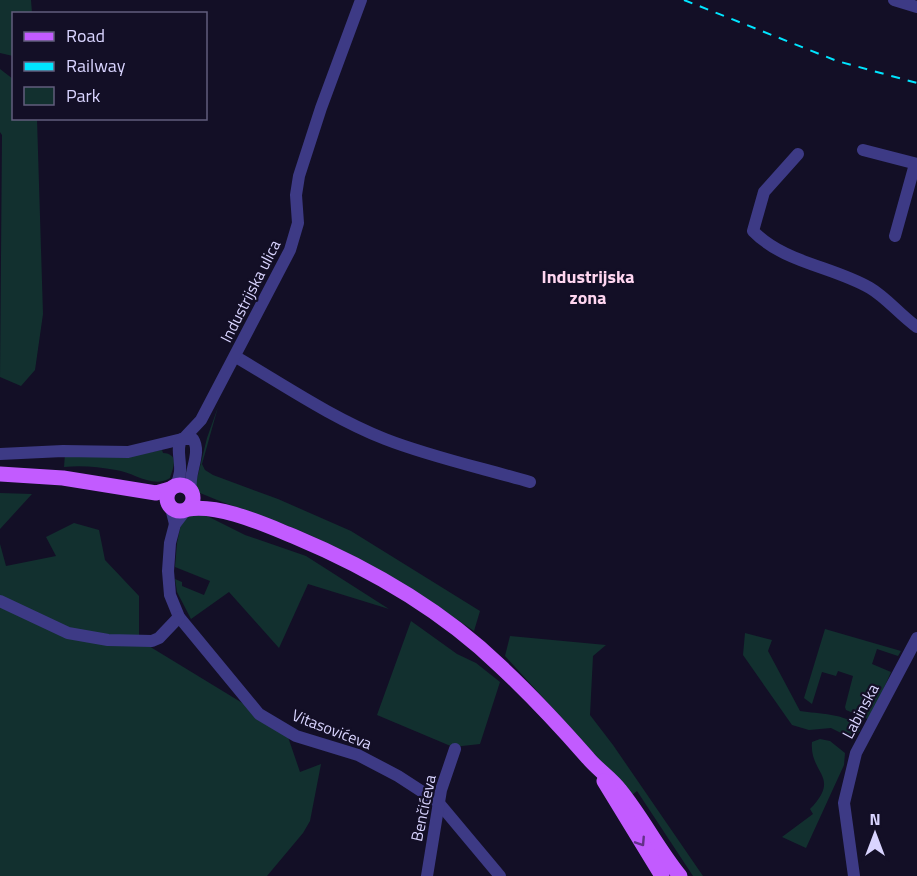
<svg xmlns="http://www.w3.org/2000/svg" width="917" height="876" font-family="'Titillium Web',sans-serif">
	<style>
		.green { fill: #12302f }
		.lines { fill: none; stroke-linecap: round; stroke-linejoin: round }
		.minor { stroke: #3d3a85; stroke-width: 12 }
		.major { stroke: #c25bff; stroke-width: 15 }
		.rail { stroke: #00e5ff; stroke-width: 2; stroke-dasharray: 9 8; stroke-linecap: butt }
		.oneway { stroke: #623188 }
		.labels { text-anchor: middle; dominant-baseline: central; stroke-width: 4.5; stroke-linejoin: round; paint-order: stroke }
		.street-label { font-size: 16px; fill: #d9d4ff; stroke: #130f26 }
		.neighbourhood-label { font-size: 18px; font-weight: bold; fill: #ffd6f0; stroke: #130f26 }
	</style>
	<rect width="100%" height="100%" fill="#130f26"/>
	<g class="green">
		<polygon points="0,0 31,0 32,13 14,14 13,56 0,53"/>
		<polygon points="0,69 13,79 14,118 37,119 43,314 35,370 21,386 0,377 2,135 0,132"/>
		<path d="M218 407 202 464 205 470 213 475 278 499 351 531 480 611 474 631C422 595 369 562 312 536 275 519 237 509 200 493L197 489 196 483 207 438Z"/>
		<path d="M162 450 163 453C179 454 174 466 170 478 153 489 133 472 116 470 98 467 82 465 64 467L65 454 131 456Z"/>
		<polygon points="0,493 32,494 0,529"/>
		<polygon points="194,513 207,516 245,535 306,556 389,609 308,584 279,648 229,592 191,619 177,592 175,579 182,582 182,586 204,595 210,581 175,567 177,543 182,519"/>
		<polygon points="74,523 99,530 105,560 139,596 139,640 244,704 255,718 288,737 300,772 321,764 310,821 303,833 267,876 0,876 0,544 6,566 56,556 46,537"/>
		<polygon points="411,621 457,654 476,663 500,682 480,744 453,747 377,715"/>
		<polygon points="825,629 901,651 898,656 877,649 872,664 891,672 870,720 846,710 845,707 853,676 838,671 836,676 822,672 812,704 804,698"/>
		<path d="M745 633 772 640 768 651 800 711C819 714 845 713 859 727L860 731 855 735 847 736 831 728 809 730 792 725 743 655Z"/>
		<polygon points="510,636 606,645 593,656 590,715 613,745 703,876 693,876 637,791 632,795 505,656"/>
		<path d="M820 739 830 741 845 753 844 765 806 848 782 837 813 814 810 809C842 776 809 774 812 742Z"/>
	</g>
	<g class="lines">
		<g class="minor">
			<polyline points="894,0 917,7"/>
			<polyline points="863,150 917,164"/>
			<path d="M798 154 764 192 753 231C784 263 832 266 870 288 887 298 900 315 917 327"/>
			<polyline points="895,236 915,164"/>
			<path d="M236 357C284 385 332 418 385 439 431 457 482 468 530 482"/>
			<polyline points="185,437 201,420 290,250 298,223 296,195 299,176 321,108 361,0"/>
			<polyline points="0,454 63,451 128,452 182,439"/>
			<path d="M175 486C187 468 173 451 182 439H193C202 453 188 473 191 489"/>
			<polyline points="171,508 175,524"/>
			<polyline points="185,511 175,524 170,543 168,571 170,595 179,617 259,714 296,736 358,755 398,776 438,802 500,876"/>
			<polyline points="0,601 68,633 108,640 152,641 159,638 179,617"/>
			<polyline points="427,876 441,790 455,749"/>
			<polyline points="854,876 844,803 856,753 917,638"/>
		</g>
		<g class="major">
			<polyline points="0,474 63,478 156,493 170,489"/>
			<circle cx="180" cy="498" r="13"/>
			<path d="M188 509C220 504 263 524 293 536 367 567 442 610 500 666 531 695 560 726 588 758 598 770 611 778 620 790 642 817 658 849 680 876"/>
			<polyline points="604,781 662,876"/>
		</g>
		<polyline class="rail" points="684,0 837,61 917,83"/>
	</g>
	<defs><path id="oneway-chevron" d="M-2-3.5L2.5 0L-2 3.5" fill="none" stroke-width="1.6" stroke-linecap="round" stroke-linejoin="round" transform="scale(1.5)"/></defs>
	<use class="oneway" href="#oneway-chevron" transform="translate(641 842) rotate(57)"/>
	<g class="labels">
		<g class="street-label">
			<text transform="translate(250 291) rotate(-63)">Industrijska ulica</text>
			<text transform="translate(860 711) rotate(-62)">Labinska</text>
			<text transform="translate(332 729) rotate(21)">Vitasovićeva</text>
			<text transform="translate(423 808) rotate(-78)">Benčićeva</text>
		</g>
		<g class="neighbourhood-label">
			<text x="588" y="276">Industrijska<tspan x="588" dy="21">zona</tspan></text>
		</g>
	</g>
	<rect x="12" y="12" width="195" height="108" fill="#130f26" stroke="#625e7d" stroke-width="1.5"/>
	<rect x="24" y="32" width="30" height="9" fill="#c25bff" stroke="#625e7d" stroke-width="1.5"/>
	<text x="66" y="42" font-size="18" fill="#d9d4ff">Road</text>
	<rect x="24" y="62" width="30" height="9" fill="#00e5ff" stroke="#625e7d" stroke-width="1.5"/>
	<text x="66" y="72" font-size="18" fill="#d9d4ff">Railway</text>
	<rect x="24" y="87" width="30" height="18" fill="#12302f" stroke="#625e7d" stroke-width="1.5"/>
	<text x="66" y="102" font-size="18" fill="#d9d4ff">Park</text>
	<g transform="translate(875 834)" stroke="#130f26" stroke-width="4.5" paint-order="stroke">
	<path d="M0-4.5L10 22L0 15L-10 22Z" fill="#d9d4ff"/>
	<text y="-9" font-size="16" font-weight="bold" text-anchor="middle" fill="#d9d4ff">N</text>
	</g>
</svg>
